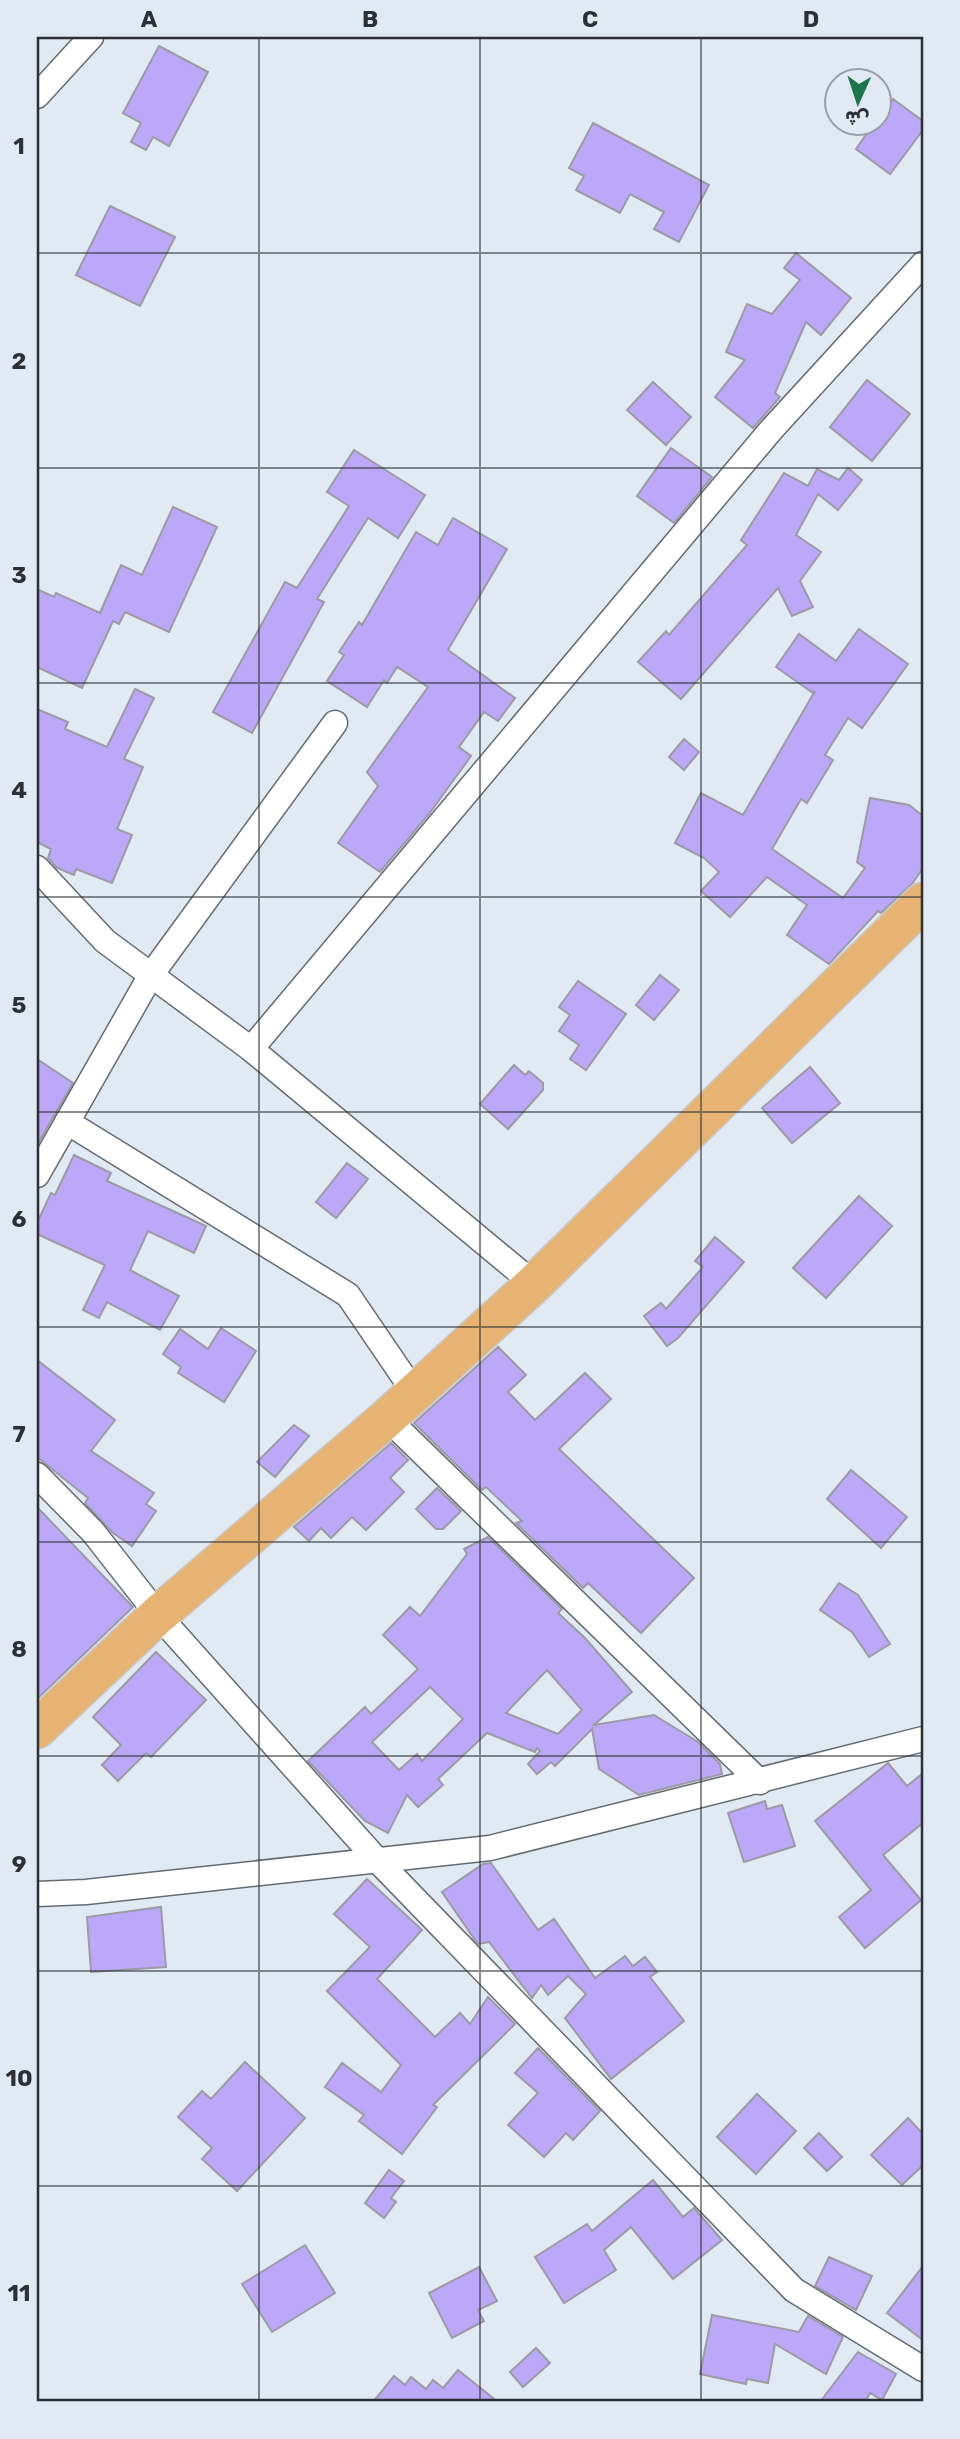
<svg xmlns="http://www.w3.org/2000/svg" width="960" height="2439" font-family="Rubik,'Noto Naskh Arabic',sans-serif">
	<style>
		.building { fill: #bca8f8; stroke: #9c9aa4; stroke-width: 2; fill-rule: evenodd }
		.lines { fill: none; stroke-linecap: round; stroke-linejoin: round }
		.street-casing { stroke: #646b73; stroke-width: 27 }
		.primary-casing { stroke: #c8c9ca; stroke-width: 41 }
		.street { stroke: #fff; stroke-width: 24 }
		.primary { stroke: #e6b372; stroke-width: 38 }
		.grid { fill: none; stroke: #2c2f33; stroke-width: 2; stroke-opacity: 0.55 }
		.neatline { fill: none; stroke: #2c2f33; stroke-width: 2.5 }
		.grid-label { font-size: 23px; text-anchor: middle; font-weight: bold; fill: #2c2f33 }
	</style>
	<rect width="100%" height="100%" fill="#e1e9f3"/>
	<g class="building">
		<polygon points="159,46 208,72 169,146 153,137 146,150 131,142 141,123 123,113"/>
		<polygon points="893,99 923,121 923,130 890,174 856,149 875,122 879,122 879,117"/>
		<polygon points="593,123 709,185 679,242 654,229 664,212 630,194 620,213 576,190 584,176 569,168"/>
		<polygon points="110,206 175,237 140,306 76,275"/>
		<polygon points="796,253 851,298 821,335 806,322 775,393 780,397 753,428 715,397 745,360 726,352 747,304 772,314 800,280 784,268"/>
		<polygon points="867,380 910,414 872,461 830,427"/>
		<polygon points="653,382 691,417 666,445 627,410"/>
		<polygon points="671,448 712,477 674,523 637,496"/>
		<polygon points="354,450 425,495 398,538 368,518 317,599 324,602 252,733 213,712 285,582 297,588 349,506 327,492"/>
		<polygon points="848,468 862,480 838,510 818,494 796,535 821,552 800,581 813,607 792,616 778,588 681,699 638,662 666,631 669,635 747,545 741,540 784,473 808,486 817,469 839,480"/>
		<polygon points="173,507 217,527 169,632 125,612 119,624 113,621 82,688 37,667 37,589 54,597 56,593 100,613 121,565 142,575"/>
		<polygon points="453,518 507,549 448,650 515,698 498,721 484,712 459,747 471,756 429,814 380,872 338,843 378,786 367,772 428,687 397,667 387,683 384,680 367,707 327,681 344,655 339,652 359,622 362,625 416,532 438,545"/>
		<polygon points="859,629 908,664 862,728 848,718 825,755 833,760 807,803 801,799 772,849 843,898 865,868 857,862 870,798 909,805 923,816 923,868 912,884 881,913 878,911 829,964 787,935 807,905 767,877 730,917 701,891 719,872 704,858 675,843 701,793 743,815 815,691 813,693 776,667 799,634 836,661"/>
		<polygon points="135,689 154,698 124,759 143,767 117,829 132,835 112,883 76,869 74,875 57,868 48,858 51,849 37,842 37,709 68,722 65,729 107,747"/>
		<polygon points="684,739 699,752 684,770 669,757"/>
		<polygon points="660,975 679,990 654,1020 636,1005"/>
		<polygon points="578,981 626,1014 586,1070 570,1059 579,1045 559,1031 570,1015 559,1007"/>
		<polygon points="37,1059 73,1083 37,1145"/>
		<polygon points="514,1065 525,1075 529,1071 543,1083 543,1090 508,1129 480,1104"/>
		<polygon points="810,1067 840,1103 792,1143 762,1108"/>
		<polygon points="74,1155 111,1173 107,1181 206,1226 194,1253 148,1231 130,1270 179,1296 160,1330 107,1302 99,1318 83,1310 105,1265 37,1234 37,1223 51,1193 55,1195"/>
		<polygon points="347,1163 368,1179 336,1218 316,1202"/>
		<polygon points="859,1196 892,1226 826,1298 793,1268"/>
		<polygon points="715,1237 744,1262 678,1338 667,1346 644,1316 661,1303 666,1309 703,1267 695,1261"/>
		<polygon points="221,1328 256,1351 224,1402 178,1373 181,1367 163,1354 180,1329 208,1349"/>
		<polygon points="498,1347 526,1375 508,1392 535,1420 585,1373 611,1399 559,1449 694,1578 641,1633 588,1583 583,1588 516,1523 522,1521 486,1487 482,1490 414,1423"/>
		<polygon points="37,1360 115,1420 91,1451 154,1493 146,1504 156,1511 132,1546 113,1533 85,1503 88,1498 37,1457"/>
		<polygon points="294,1425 309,1436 275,1477 257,1462"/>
		<polygon points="391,1443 408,1460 390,1478 404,1492 366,1530 352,1517 331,1538 321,1528 309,1541 294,1527"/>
		<polygon points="851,1470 907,1517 881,1548 827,1499"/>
		<polygon points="437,1488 461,1511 443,1529 436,1529 416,1509"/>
		<polygon points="37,1507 133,1607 37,1699"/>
		<path d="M488 1537 562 1609 558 1613 585 1638 632 1692 594 1725 654 1715 698 1742 720 1764 722 1774 639 1795 599 1769 592 1729 555 1766 551 1762 537 1774 528 1764 540 1751 537 1748 535 1752 487 1733 438 1779 443 1785 418 1807 407 1795 388 1833 365 1821 308 1761 365 1707 371 1714 418 1669 383 1635 410 1607 420 1616 467 1554 464 1549ZM547 1670 582 1710 558 1734 506 1713ZM430 1687 463 1719 422 1761 417 1754 399 1770 372 1742Z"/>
		<polygon points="839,1583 858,1595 890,1644 869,1657 852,1632 820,1610"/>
		<polygon points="156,1652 206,1700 151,1757 146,1753 118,1781 102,1765 121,1745 93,1717"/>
		<polygon points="888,1763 907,1786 923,1773 923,1823 883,1855 921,1900 865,1948 839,1917 871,1890 815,1821"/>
		<polygon points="765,1801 767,1809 782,1805 795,1846 744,1862 728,1813"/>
		<polygon points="491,1863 538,1930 554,1919 595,1978 625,1956 633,1966 645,1957 657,1972 650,1977 684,2021 611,2079 565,2018 586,1994 568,1976 548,1995 541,1985 532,1998 489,1942 479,1944 475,1940 442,1892 483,1864"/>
		<polygon points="367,1879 422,1930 377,1979 435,2037 460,2013 470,2024 488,1997 515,2024 433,2105 437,2107 402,2154 359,2121 364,2115 325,2087 342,2063 381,2092 401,2065 327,1991 370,1947 334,1914"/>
		<polygon points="161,1907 166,1967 91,1972 87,1917"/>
		<polygon points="538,2048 600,2111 573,2140 566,2133 544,2157 508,2125 538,2093 515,2073"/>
		<polygon points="245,2062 305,2118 237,2191 202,2159 212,2148 178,2117 202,2091 211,2099"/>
		<polygon points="757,2094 796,2131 756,2174 717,2137"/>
		<polygon points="908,2118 923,2134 923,2165 902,2185 871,2155"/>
		<polygon points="819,2133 842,2157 827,2171 804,2148"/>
		<polygon points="389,2170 404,2181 391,2198 396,2202 384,2218 365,2203"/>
		<polygon points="653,2180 683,2217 694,2208 722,2240 673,2279 631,2227 604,2250 616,2270 564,2303 535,2257 587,2224 592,2231"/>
		<polygon points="305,2245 335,2293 272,2332 242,2284"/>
		<polygon points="829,2257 872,2276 856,2310 815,2286"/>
		<polygon points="923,2266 923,2340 887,2313"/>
		<polygon points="479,2267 497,2301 478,2310 484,2321 452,2338 429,2293"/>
		<polygon points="712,2315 799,2332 808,2316 843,2337 826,2374 775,2344 768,2383 747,2379 746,2384 700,2374"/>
		<polygon points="536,2348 550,2363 523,2387 510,2372"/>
		<polygon points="858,2352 896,2374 882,2400 870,2393 865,2402 820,2402"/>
		<polygon points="458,2370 498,2402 373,2402 394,2376 405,2385 411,2377 426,2389 433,2380 443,2388"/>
	</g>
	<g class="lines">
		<defs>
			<g id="street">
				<polyline points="37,96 91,37"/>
				<polyline points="37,868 105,941 251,1049 534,1284"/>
				<polyline points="251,1049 771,430 923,264"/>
				<polyline points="67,1122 348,1295 414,1392"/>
				<polyline points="37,1175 151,975 335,723"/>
				<polyline points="387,1418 760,1782"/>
				<polyline points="37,1475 93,1532 158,1615 377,1860 794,2290 923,2369"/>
				<polyline points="37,1894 86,1892 490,1848 923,1739"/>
			</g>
			<polyline id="primary" points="37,1729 158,1615 387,1418 534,1284 923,902"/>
		</defs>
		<use href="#street" class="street-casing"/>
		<use href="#primary" class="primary-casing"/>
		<use href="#street" class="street"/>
		<use href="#primary" class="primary"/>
	</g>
	<path class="grid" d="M259 37V2402M480 37V2402M701 37V2402M37 253H923M37 468H923M37 683H923M37 897H923M37 1112H923M37 1327H923M37 1542H923M37 1756H923M37 1971H923M37 2186H923"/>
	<rect width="960" height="2439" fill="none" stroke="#e1e9f3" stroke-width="77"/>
	<g transform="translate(858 102) rotate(183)"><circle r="33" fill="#e1e9f3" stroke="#999fa6" stroke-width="2"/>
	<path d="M0-5L12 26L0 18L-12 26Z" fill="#1e7549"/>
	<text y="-10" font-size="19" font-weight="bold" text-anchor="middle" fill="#2c2f33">ش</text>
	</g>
	<rect x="38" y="38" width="884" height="2362" class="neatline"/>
	<g class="grid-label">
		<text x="149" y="27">A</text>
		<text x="370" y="27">B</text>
		<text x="590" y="27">C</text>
		<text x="811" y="27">D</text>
		<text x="19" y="154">1</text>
		<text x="19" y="369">2</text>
		<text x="19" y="583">3</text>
		<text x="19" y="798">4</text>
		<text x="19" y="1013">5</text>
		<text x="19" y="1227">6</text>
		<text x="19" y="1442">7</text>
		<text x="19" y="1657">8</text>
		<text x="19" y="1872">9</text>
		<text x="19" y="2086">10</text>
		<text x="19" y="2301">11</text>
	</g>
</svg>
